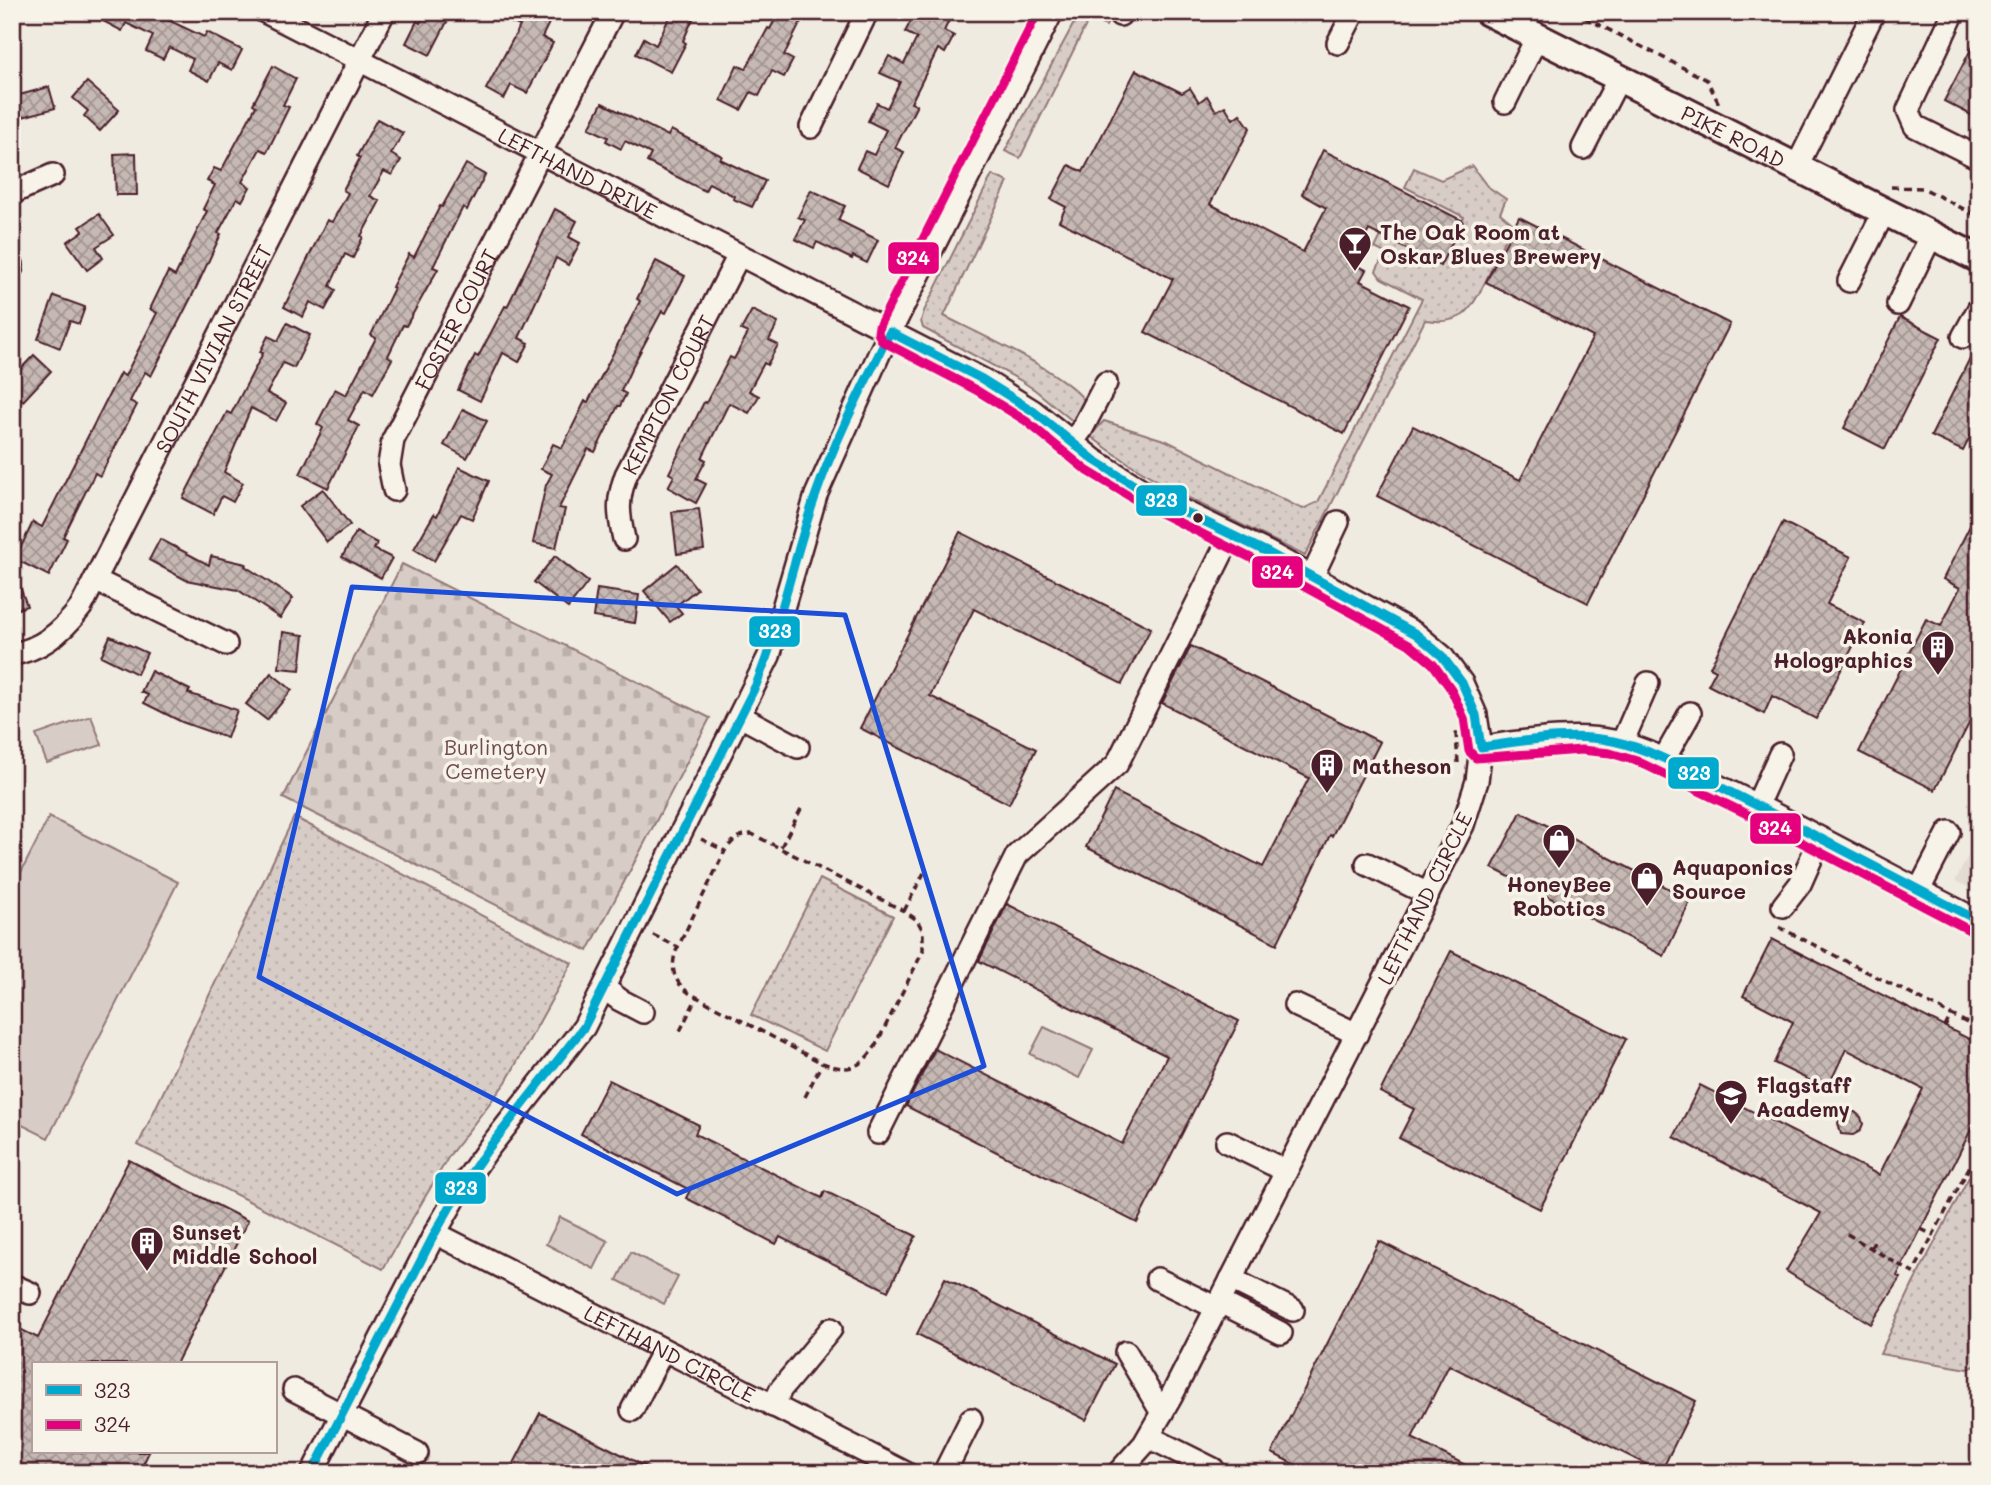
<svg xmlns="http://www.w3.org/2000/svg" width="1991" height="1485" font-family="Mali,sans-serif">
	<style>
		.built { fill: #e3dcd2 }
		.grass { fill: url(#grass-dots); stroke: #917678; stroke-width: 2 }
		.cemetery { fill: url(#cemetery-stones); stroke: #917678; stroke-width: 2 }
		.park { fill: #d8cdc6; stroke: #917678; stroke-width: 2 }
		.building { fill: url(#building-cross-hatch); stroke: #4a1f2b; stroke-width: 2 }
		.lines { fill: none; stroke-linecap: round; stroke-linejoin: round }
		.minor-casing { stroke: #4a1f2b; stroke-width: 26 }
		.major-casing { stroke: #4a1f2b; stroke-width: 32 }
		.path { stroke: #4a1f2b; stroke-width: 3.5; stroke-dasharray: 7 5; stroke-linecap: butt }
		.minor { stroke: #f7f3e8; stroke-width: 21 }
		.major { stroke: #f7f3e8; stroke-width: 26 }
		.bus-1-casing { stroke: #f7f3e8; stroke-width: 14 }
		.bus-2-casing { stroke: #f7f3e8; stroke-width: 14 }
		.bus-1 { stroke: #00a9ce; stroke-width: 9 }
		.bus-2 { stroke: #e5007d; stroke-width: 9 }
		.marked { fill: none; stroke: #1d4ed8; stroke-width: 5; stroke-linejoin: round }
		.bus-dot { fill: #4a1f2b; stroke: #f7f3e8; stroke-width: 2.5 }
		.labels { text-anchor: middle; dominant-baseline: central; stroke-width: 7; stroke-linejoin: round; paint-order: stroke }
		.street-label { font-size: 21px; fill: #4a1f2b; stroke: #f7f3e8 }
		.poi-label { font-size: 21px; font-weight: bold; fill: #4a1f2b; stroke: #f7f3e8; text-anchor: start }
		.park-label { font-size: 21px; fill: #6e4a52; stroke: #f7f3e8 }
		.line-badge { stroke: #f7f3e8; stroke-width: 2.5 }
		.badge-label { font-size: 19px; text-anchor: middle; font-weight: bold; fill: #fff }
	</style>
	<defs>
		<pattern id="grass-dots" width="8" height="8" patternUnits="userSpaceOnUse" patternTransform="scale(1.75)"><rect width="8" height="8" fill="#d8cdc6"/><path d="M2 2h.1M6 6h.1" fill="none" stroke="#bbb0aa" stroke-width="1.8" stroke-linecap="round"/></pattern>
		<pattern id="cemetery-stones" width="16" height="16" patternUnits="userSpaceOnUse" patternTransform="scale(1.75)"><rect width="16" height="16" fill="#d8cdc6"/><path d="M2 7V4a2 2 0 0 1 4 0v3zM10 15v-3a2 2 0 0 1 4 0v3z" fill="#bbb0aa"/></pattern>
		<pattern id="building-cross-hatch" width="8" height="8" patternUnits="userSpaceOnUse" patternTransform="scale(1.75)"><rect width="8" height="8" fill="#c6b8b3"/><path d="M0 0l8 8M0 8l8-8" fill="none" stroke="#a39592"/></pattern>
	</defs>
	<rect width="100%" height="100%" fill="#f0ebe0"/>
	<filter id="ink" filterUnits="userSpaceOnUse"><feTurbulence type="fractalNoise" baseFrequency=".0143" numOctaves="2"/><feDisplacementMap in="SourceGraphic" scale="14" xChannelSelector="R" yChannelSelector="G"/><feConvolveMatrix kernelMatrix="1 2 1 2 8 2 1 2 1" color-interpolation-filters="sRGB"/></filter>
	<g filter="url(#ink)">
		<polygon class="built" points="1979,835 1979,892 1955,881"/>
		<g class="grass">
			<polygon points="1080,12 1105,12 1110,18 1106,26 1089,19 1020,158 1005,151"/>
			<path d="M1472 166 1487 186 1506 199 1500 213 1512 223C1502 243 1479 304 1463 315 1451 322 1439 322 1425 320L1305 556C1232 519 1155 486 1090 436L1104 421 1167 441 1296 506 1303 509 1318 502 1422 299 1381 278 1376 271 1385 253 1375 248 1381 236 1440 266 1464 217 1405 187 1414 168 1441 180Z"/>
			<path d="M992 175 1008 182 944 316C979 334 1068 373 1087 404L1075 423 1035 390 1020 380 923 328 921 321 924 311Z"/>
			<polygon points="294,817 572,963 506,1082 449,1156 383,1269 138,1145"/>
			<polygon points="820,879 893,916 825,1051 751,1015"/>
			<polygon points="1969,1177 1979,1182 1979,1364 1968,1369 1880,1354 1913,1284"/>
		</g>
		<polygon class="cemetery" points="402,564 710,718 588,951 283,798"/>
		<g class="park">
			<polygon points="91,716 102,745 47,763 36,735"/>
			<polygon points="49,817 178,882 48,1138 12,1120 12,890"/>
			<polygon points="1044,1027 1093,1050 1079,1078 1030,1054"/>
			<polygon points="560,1217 608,1241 594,1269 546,1244"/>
			<polygon points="631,1252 678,1277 664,1304 617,1280"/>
		</g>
		<g class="building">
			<polygon points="86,12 169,12 166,19 204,37 207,32 242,50 232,70 218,63 209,81 188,70 193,59 169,47 163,59 146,51 153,36 126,23 122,31"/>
			<polygon points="426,12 439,12 449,18 430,55 406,43 417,21 420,23"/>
			<polygon points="515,12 528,12 549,23 542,37 553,43 527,93 511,85 504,99 486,89 520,26 510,22"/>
			<polygon points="672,12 696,12 683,41 686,43 671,72 636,54 644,38 656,45"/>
			<polygon points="779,12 806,12 784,55 793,60 784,77 772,71 759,96 751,92 741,110 721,100 737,65 746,69 768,28 770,29"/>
			<polygon points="926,12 942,12 951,16 944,31 954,36 945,53 938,49 911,103 917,105 895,148 904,152 889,184 857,168 865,151 874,155 886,130 868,121 877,103 887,108 900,82 880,73 889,56 904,64 917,38 905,32 914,15 923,20"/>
			<polygon points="1979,34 1979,119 1944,101"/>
			<polygon points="273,66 296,79 283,105 289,107 267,152 260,149 242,182 250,187 242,201 237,198 218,233 221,234 197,286 151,376 145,372 130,401 137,405 100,476 95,473 63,537 67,539 49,576 15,559 33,522 42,527 120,373 125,376 157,313 150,309 168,272 175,276 207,211 203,209 215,185 207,181 214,168 221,171 256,106 253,104"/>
			<polygon points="1136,70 1182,93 1190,88 1199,102 1207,96 1216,111 1225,106 1233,119 1240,114 1250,128 1210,204 1303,252 1326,208 1302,194 1323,150 1463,221 1440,266 1369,230 1352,263 1366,270 1360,281 1409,306 1344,434 1145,332 1173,279 1059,221 1066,207 1051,199 1069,165 1083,172"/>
			<polygon points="87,82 119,110 100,131 84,116 88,111 73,98"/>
			<polygon points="49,87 55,108 12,120 12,97"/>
			<polygon points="602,103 668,136 671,130 722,156 720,159 765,181 752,207 733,199 734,196 709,183 705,191 647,162 651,154 625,141 621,149 606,141 608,137 589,128"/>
			<polygon points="377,119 403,133 391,154 401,160 392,175 384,171 370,196 380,201 361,236 363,237 353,258 345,254 330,286 336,290 325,310 310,302 303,317 284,307 327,220 332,222 348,193 343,190 360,158 357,156"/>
			<polygon points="136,153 137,195 116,195 114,154"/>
			<polygon points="466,164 485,175 467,210 463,207 433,267 438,269 406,326 403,325 388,356 392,359 373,394 365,389 348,420 359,426 328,488 300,474 323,428 317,424 335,389 346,395 376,338 371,335 394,288 392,287 409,254 414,257 440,206 442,207"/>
			<polygon points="811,190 845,206 838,220 878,240 867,263 853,256 852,259 817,242 814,248 795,239 805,220 798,217"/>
			<polygon points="555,209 577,221 569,237 580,243 568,265 556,258 519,338 529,343 519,362 503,353 480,401 458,390 475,355 478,357 505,306 507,307"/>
			<polygon points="99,214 114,235 96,247 103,258 87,270 67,242 83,231 80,227"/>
			<polygon points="1519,217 1730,324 1588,603 1377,496 1413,426 1520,480 1593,337 1486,282"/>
			<polygon points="656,261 685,276 666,313 662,311 632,367 621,391 626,394 620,406 618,406 595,452 588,449 559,508 565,509 556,548 533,543 546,485 552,474 541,469 553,444 562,448 585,401 588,402 640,301 637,299"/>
			<polygon points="54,296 85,307 79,324 70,321 60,348 38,339"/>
			<polygon points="752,310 778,323 769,340 778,345 767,365 764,363 749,391 759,396 749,413 729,403 702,458 706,460 696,479 706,484 696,503 668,487 674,476 669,473 704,402 706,403 730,357 734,359 748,333 741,330"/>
			<polygon points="1900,317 1941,338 1885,449 1844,428"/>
			<polygon points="287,323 310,335 294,368 283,363 267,393 286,403 276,421 251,408 224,472 243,483 233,502 222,496 213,514 183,498 227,412 231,414 263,353 260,352 268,336 278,341"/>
			<polygon points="1979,340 1979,419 1963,451 1931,436"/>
			<polygon points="34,355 51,371 23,401 12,390 12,378"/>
			<polygon points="463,409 487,421 467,458 444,445"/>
			<polygon points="459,467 489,481 472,519 461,514 434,561 414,549 434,514 437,516"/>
			<polygon points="323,489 350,525 327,542 300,506"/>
			<polygon points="1979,508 1979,704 1935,790 1859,752 1926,619 1941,626 1960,588 1943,579"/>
			<polygon points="699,509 704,550 677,554 672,512"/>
			<polygon points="1783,522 1851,557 1827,604 1865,623 1816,719 1772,696 1764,714 1708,685 1716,670 1710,667"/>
			<polygon points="356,532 377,543 374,549 392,558 381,578 342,557"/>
			<polygon points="960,532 1151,628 1122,684 974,609 930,696 1036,749 1009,804 860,728"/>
			<polygon points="160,539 209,565 211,556 246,564 245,566 293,598 280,618 238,590 186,580 149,560"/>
			<polygon points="555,556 588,582 568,608 534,582"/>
			<polygon points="677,564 697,589 676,606 682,613 670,622 644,591"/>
			<polygon points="12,570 14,570 27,606 12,611"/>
			<polygon points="597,589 639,595 635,623 593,617"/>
			<polygon points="283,632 304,635 300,670 279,668"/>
			<polygon points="110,636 147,653 137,674 101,656"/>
			<polygon points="1191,646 1380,742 1332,836 1330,835 1277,944 1086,847 1114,791 1263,867 1309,778 1162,703"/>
			<polygon points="151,671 190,690 188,693 237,710 227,738 182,722 144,703 148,695 141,692"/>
			<polygon points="271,673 292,690 267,720 246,704"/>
			<polygon points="1521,812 1691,900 1664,956 1492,868"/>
			<polygon points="1007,904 1239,1021 1137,1223 906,1106 935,1049 1122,1144 1167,1056 979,961"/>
			<polygon points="1772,939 1979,1044 1979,1114 1897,1276 1901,1278 1871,1324 1786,1271 1821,1213 1674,1137 1700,1085 1879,1175 1923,1089 1846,1049 1827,1089 1774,1063 1793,1022 1743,996"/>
			<polygon points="1451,951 1626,1039 1540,1209 1399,1138 1414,1109 1380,1092"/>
			<polygon points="609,1080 699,1125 695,1134 822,1198 825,1191 916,1236 888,1291 780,1237 776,1244 686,1198 690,1190 581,1134"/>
			<polygon points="1848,1112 1855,1112 1861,1117 1863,1124 1860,1131 1853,1135 1841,1134 1838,1123 1841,1116"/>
			<polygon points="129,1160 248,1221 176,1364 33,1364 33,1452 149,1452 139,1473 12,1473 12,1325 38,1338"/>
			<polygon points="1379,1241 1696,1401 1661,1472 1449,1365 1412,1438 1481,1473 1311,1473 1272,1453"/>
			<polygon points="945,1278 1115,1364 1086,1420 917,1334"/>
			<polygon points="540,1413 658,1473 509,1473"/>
		</g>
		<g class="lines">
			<defs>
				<g id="minor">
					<path id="s1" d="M265 12 982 379 1033 411 1094 460 1150 495 1267 552 1416 634 1442 656 1462 683 1476 715 1481 747 1477 781 1463 825 1171 1397 1144 1444 1118 1473"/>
					<polyline points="1118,12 1120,15"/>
					<polyline points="1954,12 1908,110 1915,126 1979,158"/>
					<polyline points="1338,43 1354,12"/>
					<polyline points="1505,102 1537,37"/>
					<polyline points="811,127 867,12"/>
					<polyline points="1583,148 1619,78"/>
					<polyline points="1797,166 1874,12"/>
					<polyline points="12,193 53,175"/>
					<polyline points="12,265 12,267"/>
					<polyline points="1849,281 1885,210"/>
					<polyline points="1898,304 1932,234"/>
					<polyline points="1963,337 1979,308"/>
					<polyline points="1072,442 1082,429 1106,383"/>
					<path id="s2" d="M394 490 389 465 393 440 613 12"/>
					<path id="s3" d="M624 539C618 513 617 500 626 475L739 255"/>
					<polyline points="1312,577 1338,522"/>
					<polyline points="95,580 226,644"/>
					<path id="s4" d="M12 654C41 650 64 630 81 607L384 12"/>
					<polyline points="740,716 798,747"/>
					<polyline points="1622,743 1648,683"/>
					<path d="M1481 747C1521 742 1573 732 1613 741 1652 750 1688 771 1724 789 1810 831 1893 878 1979 921"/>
					<polyline points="1664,759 1690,713"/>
					<polyline points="1757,805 1780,754"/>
					<polyline points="1367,864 1428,894"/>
					<polyline points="1919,890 1949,832"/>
					<polyline points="1783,906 1800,884 1820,839"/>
					<polyline points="604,988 620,1000 643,1012"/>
					<polyline points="1295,1005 1357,1034"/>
					<polyline points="878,1133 1017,855 1117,764 1231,535"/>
					<polyline points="1227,1142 1286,1171"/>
					<path id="s5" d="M435 1233 906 1473"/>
					<polyline points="1157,1279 1217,1308"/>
					<polyline points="1231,1279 1293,1310"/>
					<polyline points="12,1285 30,1293"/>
					<polyline points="1220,1302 1281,1333"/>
					<polyline points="1126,1352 1162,1413"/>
					<polyline points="294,1390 417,1453"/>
					<polyline points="773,1406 781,1389 831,1329"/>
					<polyline points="632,1410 663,1350"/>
					<polyline points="1149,1437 1213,1469"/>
					<polyline points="312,1473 435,1233 462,1186 488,1149 584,1027 769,656 816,495 880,352 1052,12"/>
					<polyline points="944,1473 971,1419"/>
				</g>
				<g id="major">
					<path id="s6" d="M1488 12 1979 259"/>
				</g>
			</defs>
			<use href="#minor" class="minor-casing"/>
			<use href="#major" class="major-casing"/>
			<g class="path">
				<polyline points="1574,12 1707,80 1719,104"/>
				<polyline points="1891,187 1923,188 1979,217"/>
				<polyline points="1458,763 1456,734 1462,733"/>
				<path d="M701 839 725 851 675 953C671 972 674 981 689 993L822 1063C849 1072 858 1070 875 1047L923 951V931L917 920 904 911 752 834C739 834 733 840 725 851"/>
				<polyline points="781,847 802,807"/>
				<polyline points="904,911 926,869"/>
				<polyline points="1779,927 1979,1029"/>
				<polyline points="653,935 678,947"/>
				<polyline points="1945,1027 1951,1015"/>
				<polyline points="680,1031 697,997"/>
				<polyline points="805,1097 822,1063"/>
				<polyline points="1921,1229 1933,1235 1979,1149"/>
				<polyline points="1847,1234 1913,1273 1933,1235"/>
				<polyline points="1871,1248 1874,1242"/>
				<polyline points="1092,1473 1101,1467"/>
			</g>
			<use href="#minor" class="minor"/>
			<use href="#major" class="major"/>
			<defs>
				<path id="bus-1" d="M312 1473 435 1233 462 1186 488 1149 584 1027 756 685C781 624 793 559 815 497 835 440 863 386 890 332L982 379 1033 411 1094 460 1150 495 1267 552 1416 634 1442 656 1462 683 1476 715 1481 747C1524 741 1570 732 1613 741 1656 750 1695 775 1734 794 1816 835 1897 879 1979 921"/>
				<polyline id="bus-2" points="1038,12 879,326 878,333 882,341 976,390 1026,421 1086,470 1144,505 1261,563 1409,644 1433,664 1451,689 1464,718 1469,751 1476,758 1581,750 1610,753 1637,761 1751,816 1973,932"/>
			</defs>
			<use href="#bus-1" class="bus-1-casing"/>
			<use href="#bus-2" class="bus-2-casing"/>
			<use href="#bus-1" class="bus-1"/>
			<use href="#bus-2" class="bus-2"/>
		</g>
	</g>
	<path class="marked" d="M352 587 845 615 984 1066 677 1194 259 977Z"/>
	<defs>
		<symbol id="bar-pin" viewBox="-11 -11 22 30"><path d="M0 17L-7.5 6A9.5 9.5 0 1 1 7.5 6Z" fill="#4a1f2b" stroke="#f7f3e8"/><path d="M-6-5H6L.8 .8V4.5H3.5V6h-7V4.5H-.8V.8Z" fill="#fff"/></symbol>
		<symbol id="building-pin" viewBox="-11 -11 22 30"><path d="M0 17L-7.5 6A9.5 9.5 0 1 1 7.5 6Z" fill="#4a1f2b" stroke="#f7f3e8"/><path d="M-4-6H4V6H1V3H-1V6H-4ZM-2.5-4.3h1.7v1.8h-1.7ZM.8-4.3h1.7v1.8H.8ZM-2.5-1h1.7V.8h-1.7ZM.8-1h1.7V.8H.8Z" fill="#fff"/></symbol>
		<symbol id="shop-pin" viewBox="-11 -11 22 30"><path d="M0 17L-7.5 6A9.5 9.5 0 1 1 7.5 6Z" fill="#4a1f2b" stroke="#f7f3e8"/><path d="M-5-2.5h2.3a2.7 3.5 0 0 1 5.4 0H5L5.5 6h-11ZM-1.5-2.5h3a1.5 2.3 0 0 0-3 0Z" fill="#fff"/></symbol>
		<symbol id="school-pin" viewBox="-11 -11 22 30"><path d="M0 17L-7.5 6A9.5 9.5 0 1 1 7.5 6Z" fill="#4a1f2b" stroke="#f7f3e8"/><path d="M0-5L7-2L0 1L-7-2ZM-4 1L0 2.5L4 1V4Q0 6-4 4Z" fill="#fff"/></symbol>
	</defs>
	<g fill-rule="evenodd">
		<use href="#bar-pin" x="1336" y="224" width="38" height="52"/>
		<use href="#building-pin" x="1919" y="628" width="38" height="52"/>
		<use href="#building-pin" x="1308" y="746" width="38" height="52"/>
		<use href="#shop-pin" x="1540" y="821" width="38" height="52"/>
		<use href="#shop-pin" x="1628" y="859" width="38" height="52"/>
		<use href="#school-pin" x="1712" y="1077" width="38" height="52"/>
		<use href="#building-pin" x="128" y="1224" width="38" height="52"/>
	</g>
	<circle class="bus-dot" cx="1198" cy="518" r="6"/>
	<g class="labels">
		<g class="street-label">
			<text stroke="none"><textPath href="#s6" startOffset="275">PIKE ROAD</textPath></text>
			<text stroke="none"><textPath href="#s1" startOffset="352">LEFTHAND DRIVE</textPath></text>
			<text stroke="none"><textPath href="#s2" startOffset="187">FOSTER COURT</textPath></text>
			<text stroke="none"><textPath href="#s4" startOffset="376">SOUTH VIVIAN STREET</textPath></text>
			<text stroke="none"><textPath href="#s3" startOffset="156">KEMPTON COURT</textPath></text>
			<text transform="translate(1424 898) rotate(-64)">LEFTHAND CIRCLE</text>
			<text stroke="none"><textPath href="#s5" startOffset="264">LEFTHAND CIRCLE</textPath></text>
		</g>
		<g class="poi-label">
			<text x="1380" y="231">The Oak Room at<tspan x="1380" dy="24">Oskar Blues Brewery</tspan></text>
			<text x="1913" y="635" text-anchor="end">Akonia<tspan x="1913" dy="24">Holographics</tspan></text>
			<text x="1352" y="765">Matheson</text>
			<text x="1672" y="866">Aquaponics<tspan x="1672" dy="24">Source</tspan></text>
			<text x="1559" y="883" text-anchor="middle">HoneyBee<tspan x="1559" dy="24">Robotics</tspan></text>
			<text x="1756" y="1084">Flagstaff<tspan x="1756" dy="24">Academy</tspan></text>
			<text x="172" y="1231">Sunset<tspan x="172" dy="24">Middle School</tspan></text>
		</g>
		<g class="park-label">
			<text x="496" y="746">Burlington<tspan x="496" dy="24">Cemetery</tspan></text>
		</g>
	</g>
	<g class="line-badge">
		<rect x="887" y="241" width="53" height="34" rx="7" fill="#e5007d"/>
		<rect x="1135" y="484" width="53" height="33" rx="7" fill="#00a9ce"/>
		<rect x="1251" y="555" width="53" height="34" rx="7" fill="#e5007d"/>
		<rect x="748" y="615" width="53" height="33" rx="7" fill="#00a9ce"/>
		<rect x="1667" y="756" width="53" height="34" rx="7" fill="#00a9ce"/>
		<rect x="1749" y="812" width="53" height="33" rx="7" fill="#e5007d"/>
		<rect x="434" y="1171" width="53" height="34" rx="7" fill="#00a9ce"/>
	</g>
	<g class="badge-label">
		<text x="913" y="265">324</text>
		<text x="1161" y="507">323</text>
		<text x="1277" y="579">324</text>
		<text x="775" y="638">323</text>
		<text x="1694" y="780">323</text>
		<text x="1775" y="835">324</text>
		<text x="461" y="1195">323</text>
	</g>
	<rect width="1991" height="1485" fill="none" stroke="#f7f3e8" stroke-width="42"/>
	<rect x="21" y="21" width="1949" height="1443" fill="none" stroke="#4a1f2b" stroke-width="2.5" filter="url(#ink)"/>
	<rect x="32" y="1362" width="245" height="91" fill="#f7f3e8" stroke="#b29e9c" stroke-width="2"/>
	<rect x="46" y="1385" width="35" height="10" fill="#00a9ce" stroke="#b29e9c" stroke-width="2"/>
	<text x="94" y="1398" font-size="21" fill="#4a1f2b">323</text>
	<rect x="46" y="1420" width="35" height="10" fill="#e5007d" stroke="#b29e9c" stroke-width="2"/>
	<text x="94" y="1432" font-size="21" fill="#4a1f2b">324</text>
</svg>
